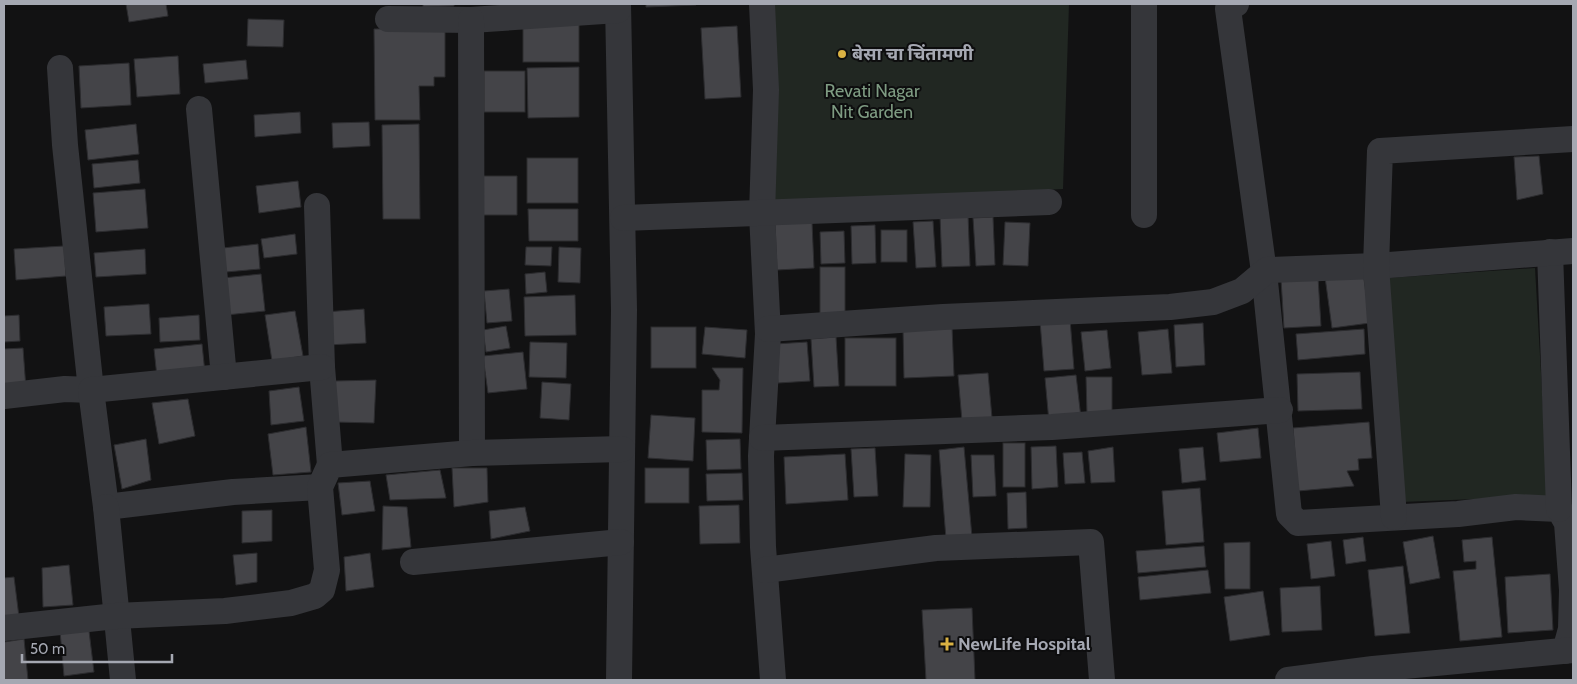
<svg xmlns="http://www.w3.org/2000/svg" width="1577" height="684" font-family="Cabin,'Noto Sans Devanagari',sans-serif">
	<style>
		.green { fill: #212722 }
		.building { fill: #444448; stroke: #2c2c2f }
		.lines { fill: none; stroke-linecap: round; stroke-linejoin: round }
		.minor { stroke: #35363a; stroke-width: 26 }
		.poi-dot { fill: #dab243; stroke: #0d0d0e; stroke-width: 2 }
		.labels { text-anchor: middle; dominant-baseline: central; stroke-width: 4; stroke-linejoin: round; paint-order: stroke }
		.poi-label { font-size: 18px; font-weight: bold; fill: #a5a8b2; stroke: #0d0d0e; text-anchor: start }
		.park-label { font-size: 18px; fill: #7e9b82; stroke: #0d0d0e }
	</style>
	<rect width="100%" height="100%" fill="#121213"/>
	<g class="green">
		<polygon points="774,4 1069,4 1063,189 774,205"/>
		<polygon points="1535,268 1548,496 1401,502 1388,278"/>
	</g>
	<g class="building">
		<polygon points="126,4 166,4 168,16 129,22"/>
		<polygon points="423,4 454,4 454,6 423,7"/>
		<polygon points="646,4 696,4 696,5 646,7"/>
		<polygon points="248,19 284,20 283,47 247,46"/>
		<rect x="523" y="19" width="56" height="43"/>
		<polygon points="737,26 741,97 705,99 701,28"/>
		<polygon points="445,28 445,77 434,77 434,86 419,86 420,120 375,120 374,29"/>
		<polygon points="178,56 180,94 137,97 134,59"/>
		<polygon points="246,60 248,79 205,83 203,64"/>
		<polygon points="129,63 131,105 81,108 79,66"/>
		<polygon points="579,67 579,117 528,118 527,68"/>
		<rect x="484" y="71" width="41" height="41"/>
		<polygon points="300,112 301,133 255,137 254,115"/>
		<polygon points="369,122 370,146 333,148 332,123"/>
		<polygon points="136,124 139,154 88,160 85,130"/>
		<polygon points="419,124 420,219 383,219 382,125"/>
		<polygon points="1539,156 1543,194 1517,200 1514,157"/>
		<rect x="527" y="158" width="51" height="45"/>
		<polygon points="138,160 140,183 94,188 92,164"/>
		<polygon points="483,176 517,176 517,215 482,215"/>
		<polygon points="298,181 301,207 259,213 256,186"/>
		<polygon points="145,189 148,228 96,232 93,193"/>
		<polygon points="528,209 578,209 578,241 529,241"/>
		<polygon points="968,214 970,266 942,267 940,216"/>
		<polygon points="993,217 995,265 976,266 973,218"/>
		<polygon points="933,221 936,267 916,268 913,222"/>
		<polygon points="812,222 814,268 777,270 775,224"/>
		<polygon points="1005,222 1030,223 1028,266 1003,265"/>
		<polygon points="875,225 876,263 852,264 851,226"/>
		<rect x="881" y="230" width="26" height="32"/>
		<polygon points="844,231 845,263 821,264 820,232"/>
		<polygon points="295,234 297,254 264,258 261,239"/>
		<polygon points="258,244 260,269 226,272 223,248"/>
		<polygon points="64,246 66,276 16,280 14,249"/>
		<polygon points="526,247 552,247 551,266 525,265"/>
		<polygon points="559,247 581,248 580,283 558,282"/>
		<polygon points="145,249 146,274 96,277 94,253"/>
		<rect x="820" y="267" width="25" height="49"/>
		<polygon points="545,272 547,292 526,294 525,274"/>
		<polygon points="1363,272 1370,323 1332,328 1325,277"/>
		<polygon points="261,274 265,311 226,315 223,278"/>
		<polygon points="1318,277 1321,326 1284,328 1281,279"/>
		<polygon points="509,289 512,321 487,323 484,291"/>
		<polygon points="575,295 576,335 525,336 524,297"/>
		<polygon points="149,304 151,334 106,336 104,307"/>
		<polygon points="364,309 366,343 327,345 325,312"/>
		<polygon points="295,311 303,356 272,361 265,315"/>
		<polygon points="19,315 20,341 4,342 4,316"/>
		<polygon points="199,315 200,340 160,342 159,318"/>
		<polygon points="1070,319 1074,369 1044,371 1040,321"/>
		<polygon points="1203,323 1205,365 1176,367 1174,325"/>
		<polygon points="506,326 510,348 486,352 483,330"/>
		<rect x="651" y="327" width="45" height="41"/>
		<polygon points="705,327 747,330 745,358 702,354"/>
		<polygon points="952,327 954,376 904,378 903,329"/>
		<polygon points="1168,329 1172,373 1142,375 1138,332"/>
		<polygon points="1364,329 1365,354 1298,360 1296,334"/>
		<polygon points="1107,330 1111,368 1085,371 1081,332"/>
		<polygon points="836,337 839,386 814,387 811,339"/>
		<rect x="845" y="338" width="51" height="48"/>
		<polygon points="530,342 567,343 566,378 529,377"/>
		<polygon points="807,342 810,381 778,383 775,344"/>
		<polygon points="202,344 205,373 157,377 154,349"/>
		<polygon points="23,348 26,389 4,391 4,349"/>
		<polygon points="523,352 527,389 488,393 483,356"/>
		<polygon points="712,368 743,368 742,433 702,432 702,390 719,390 720,380"/>
		<polygon points="1360,372 1362,409 1298,411 1297,374"/>
		<polygon points="988,373 992,418 962,421 958,375"/>
		<polygon points="1076,375 1081,418 1049,422 1045,378"/>
		<polygon points="1086,377 1112,377 1112,414 1087,414"/>
		<polygon points="376,380 374,423 335,422 335,381"/>
		<polygon points="542,382 571,384 569,420 540,418"/>
		<polygon points="299,387 304,421 271,425 269,391"/>
		<polygon points="188,399 195,436 159,444 152,403"/>
		<polygon points="651,415 695,418 693,461 648,458"/>
		<polygon points="1369,422 1372,458 1358,459 1359,470 1347,471 1354,486 1298,491 1293,428"/>
		<polygon points="306,427 311,472 273,475 268,434"/>
		<polygon points="1258,428 1261,458 1220,462 1217,433"/>
		<polygon points="146,439 151,480 122,489 114,445"/>
		<polygon points="740,439 741,469 707,470 706,440"/>
		<rect x="1003" y="443" width="22" height="44"/>
		<polygon points="1056,446 1058,487 1032,489 1031,447"/>
		<polygon points="964,447 972,537 946,539 939,450"/>
		<polygon points="1113,447 1115,482 1091,483 1088,451"/>
		<polygon points="1203,447 1206,480 1182,483 1179,449"/>
		<polygon points="875,448 878,496 854,497 851,449"/>
		<polygon points="1082,452 1085,483 1065,484 1063,453"/>
		<polygon points="845,454 848,500 786,504 784,457"/>
		<polygon points="905,454 931,455 930,507 903,507"/>
		<polygon points="971,455 994,455 996,496 973,497"/>
		<polygon points="452,468 487,468 488,502 454,507"/>
		<rect x="645" y="468" width="44" height="35"/>
		<polygon points="440,470 446,498 390,500 386,475"/>
		<polygon points="742,473 743,500 707,501 706,474"/>
		<polygon points="370,481 375,511 342,515 338,483"/>
		<polygon points="1200,488 1204,542 1166,545 1162,491"/>
		<polygon points="1026,492 1027,528 1008,529 1007,493"/>
		<polygon points="739,505 740,543 700,544 699,506"/>
		<polygon points="383,506 407,507 411,547 382,550"/>
		<polygon points="525,507 530,531 491,539 489,511"/>
		<polygon points="272,510 272,541 242,543 242,511"/>
		<polygon points="1433,536 1440,578 1410,584 1403,542"/>
		<polygon points="1363,537 1366,561 1346,564 1343,540"/>
		<polygon points="1492,537 1502,637 1460,641 1453,571 1476,569 1476,561 1464,562 1462,540"/>
		<polygon points="1331,541 1335,576 1311,579 1307,544"/>
		<polygon points="1250,542 1250,589 1225,589 1224,543"/>
		<polygon points="1204,546 1206,567 1138,573 1136,551"/>
		<polygon points="257,553 257,582 236,585 233,555"/>
		<polygon points="370,553 374,587 346,591 344,557"/>
		<polygon points="69,565 73,605 43,607 42,568"/>
		<polygon points="1403,566 1410,633 1375,636 1368,570"/>
		<polygon points="1208,570 1211,593 1140,600 1138,577"/>
		<polygon points="1550,574 1553,630 1508,633 1505,577"/>
		<polygon points="14,577 19,617 4,617 4,578"/>
		<polygon points="1320,586 1322,630 1282,632 1280,588"/>
		<polygon points="1263,591 1270,635 1230,641 1224,597"/>
		<polygon points="972,608 975,680 926,680 922,610"/>
		<polygon points="60,631 89,631 94,672 64,676"/>
		<polygon points="24,639 28,680 4,680 4,642"/>
	</g>
	<g class="lines">
		<g class="minor">
			<polyline points="618,4 624,310 619,680"/>
			<polyline points="762,4 766,90 762,214 768,334 761,456 763,547 773,680"/>
			<polyline points="1236,4 1228,9 1264,272 1289,514 1298,523 1458,514 1516,507 1559,509 1567,523 1572,590 1571,629 1565,651"/>
			<polyline points="388,19 471,20 618,10"/>
			<polyline points="471,20 472,453"/>
			<polyline points="199,109 224,377"/>
			<polyline points="317,206 322,367 330,465"/>
			<polyline points="1144,215 1144,4"/>
			<polyline points="623,218 1049,202"/>
			<polyline points="1550,252 1559,509"/>
			<polyline points="768,329 943,317 1170,307 1213,302 1242,291 1267,270 1376,266 1573,251"/>
			<polyline points="4,396 65,389 91,390 65,145 60,68"/>
			<polyline points="762,438 1052,427 1280,410"/>
			<polyline points="320,487 233,492 106,507 91,390 322,367"/>
			<polyline points="106,507 123,680"/>
			<polyline points="1394,517 1376,266 1380,151 1573,139"/>
			<polyline points="413,562 621,542"/>
			<polyline points="765,570 936,548 1091,542 1102,680"/>
			<polyline points="4,628 116,616 225,611 291,603 315,596 322,590 327,570 320,487 330,465 472,453 622,449"/>
			<polyline points="1288,680 1373,669 1573,650"/>
		</g>
	</g>
	<g class="poi-dot">
		<circle cx="842" cy="54" r="5"/>
		<path d="M944.5 636.5h5v5h5v5h-5v5h-5v-5h-5v-5h5z"/>
	</g>
	<g class="labels">
		<g class="poi-label">
			<text x="852" y="54">बेसा चा चिंतामणी</text>
			<text x="958" y="644">NewLife Hospital</text>
		</g>
		<g class="park-label">
			<text x="872" y="91">Revati Nagar<tspan x="872" dy="21">Nit Garden</tspan></text>
		</g>
	</g>
	<rect width="1577" height="684" fill="none" stroke="#a5a8b2" stroke-width="10"/>
	<path d="M22 654v8h150v-8" fill="none" stroke="#a5a8b2" stroke-width="2.5"/>
	<text x="30" y="654" font-size="15" fill="#a5a8b2" stroke="#0d0d0e" stroke-width="4" paint-order="stroke">50 m</text>
</svg>
